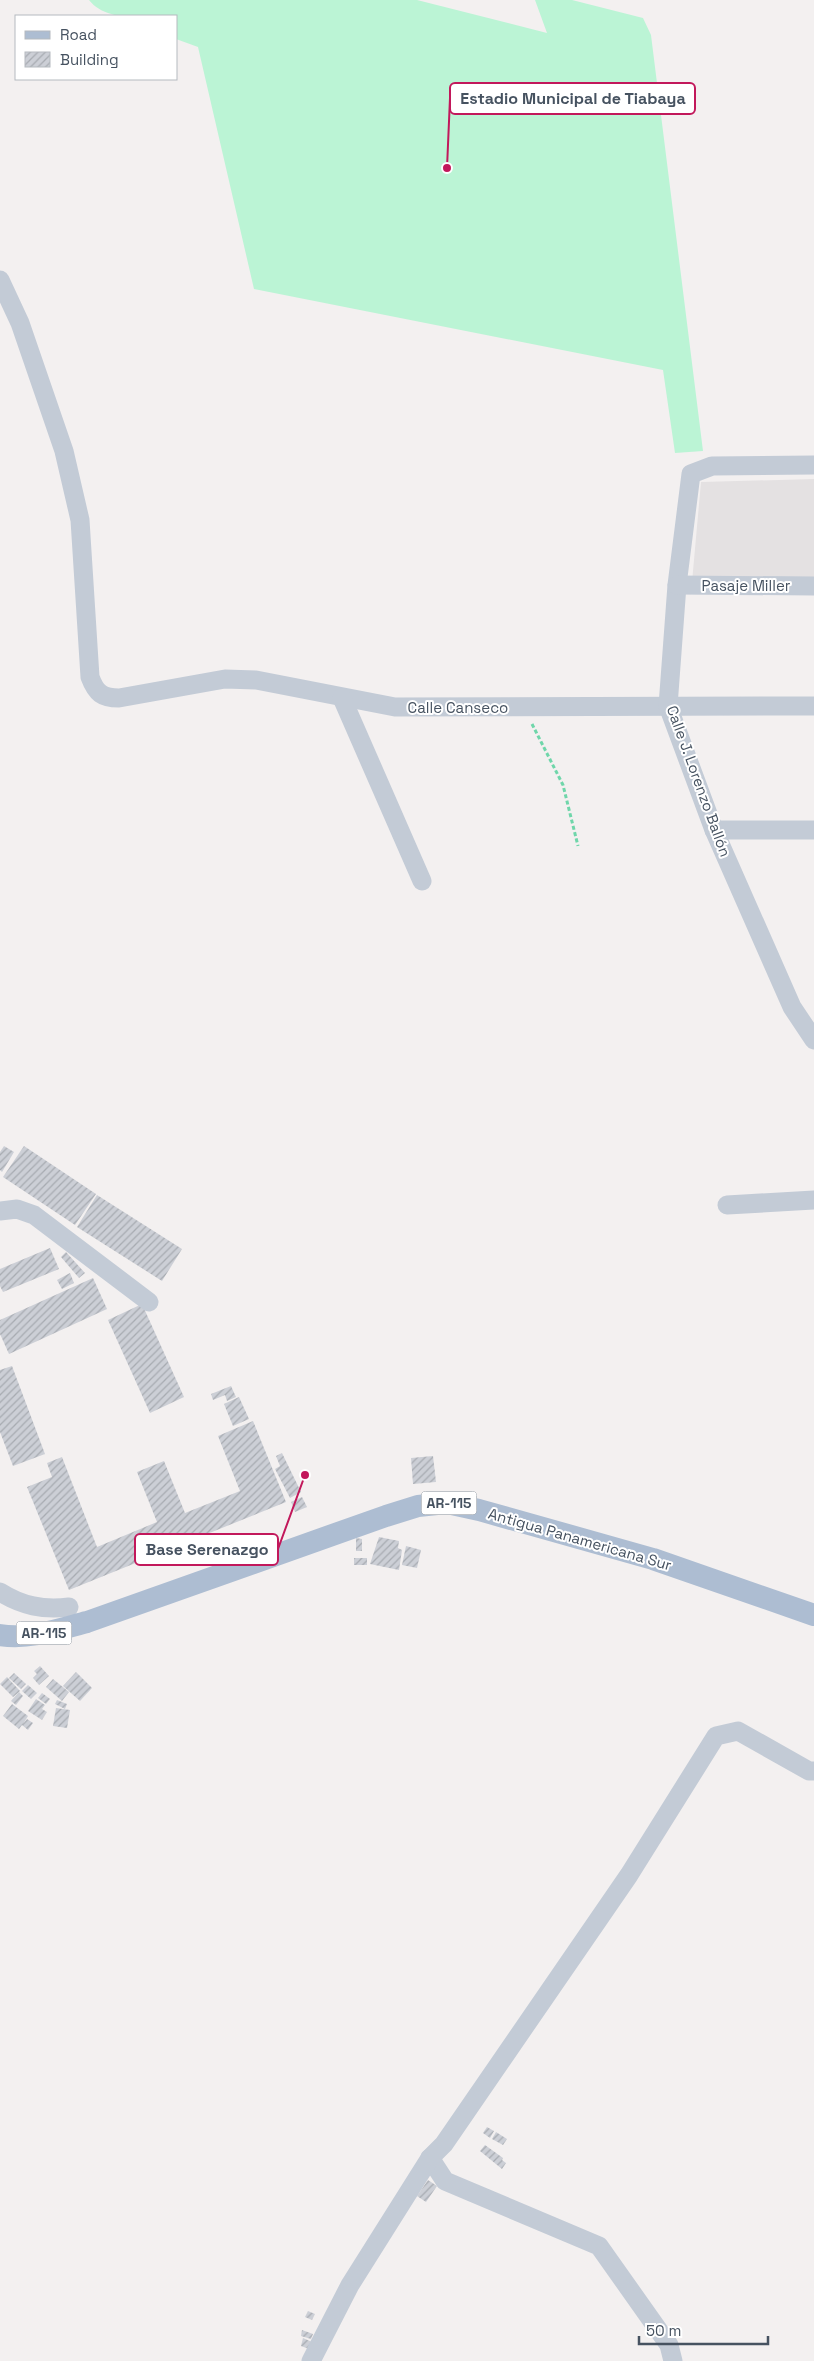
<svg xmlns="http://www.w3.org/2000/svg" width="814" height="2361" font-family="'Space Grotesk',sans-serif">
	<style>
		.education { fill: #e4e1e2 }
		.pitch { fill: #bbf4d5 }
		.building { fill: url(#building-hatch) }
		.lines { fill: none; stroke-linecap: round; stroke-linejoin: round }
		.path { stroke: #6fd6aa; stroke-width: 3; stroke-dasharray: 4 2.5; stroke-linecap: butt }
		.minor { stroke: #c3cbd6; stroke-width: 19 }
		.major { stroke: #adbdd2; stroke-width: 22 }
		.labels { text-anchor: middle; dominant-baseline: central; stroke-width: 4; stroke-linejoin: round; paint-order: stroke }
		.shield { fill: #fff; stroke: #7e8690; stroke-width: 1 }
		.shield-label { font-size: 14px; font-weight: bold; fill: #465260 }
		.street-label { font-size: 15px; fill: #465260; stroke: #fff }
		.leader { fill: none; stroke: #c2185b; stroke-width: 2 }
		.callout-dot { fill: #c2185b; stroke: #fff; stroke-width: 2 }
		.callout { fill: #fff; stroke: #c2185b; stroke-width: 2 }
		.callout-label { font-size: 16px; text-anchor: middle; font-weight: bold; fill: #465260 }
	</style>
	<defs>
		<pattern id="building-hatch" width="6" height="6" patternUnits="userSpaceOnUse" patternTransform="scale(1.25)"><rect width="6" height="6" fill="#cccfd6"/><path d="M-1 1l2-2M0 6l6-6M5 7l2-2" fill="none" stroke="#a7abb1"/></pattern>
	</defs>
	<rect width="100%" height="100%" fill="#f3f0f0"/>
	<polygon class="education" points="814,479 814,579 692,582 701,482"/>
	<path class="pitch" d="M89 0H417L547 33 535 0H572L643 18 651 35 703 451 675 453 663 370 254 289 198 47 176 39V16C150 16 108 24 89 0Z"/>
	<g class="building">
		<polygon points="4,1146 14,1152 2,1172 0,1170 0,1152"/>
		<polygon points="24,1146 96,1194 75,1225 3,1177"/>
		<polygon points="97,1195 182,1249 162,1281 77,1227"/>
		<polygon points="50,1248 59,1269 3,1292 0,1286 0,1269"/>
		<polygon points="66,1252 85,1273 79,1278 61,1257"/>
		<polygon points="70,1273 74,1283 62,1289 57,1280"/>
		<polygon points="93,1278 107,1309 9,1354 0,1334 0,1320"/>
		<polygon points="142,1304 184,1397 150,1413 108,1320"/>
		<polygon points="12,1366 45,1454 13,1466 0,1432 0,1370"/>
		<polygon points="231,1386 236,1397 227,1401 225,1395 213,1400 211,1394"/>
		<polygon points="239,1397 249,1419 233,1426 224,1404"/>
		<polygon points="253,1421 286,1502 69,1590 27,1487 52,1477 47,1463 62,1457 97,1547 157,1522 137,1472 164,1461 185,1513 240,1491 218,1436"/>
		<polygon points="282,1453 301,1492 290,1498 275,1469 280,1466 276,1456"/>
		<polygon points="433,1456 436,1482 413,1484 411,1458"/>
		<polygon points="302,1497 307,1507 295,1512 291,1502"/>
		<polygon points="379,1537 399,1541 398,1548 402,1550 399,1570 370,1564"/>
		<polygon points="356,1538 362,1539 362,1551 356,1551"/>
		<polygon points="406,1546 421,1550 417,1568 402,1565"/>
		<rect x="354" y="1558" width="13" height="7"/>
		<polygon points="40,1666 49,1676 39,1685 33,1678 37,1674 34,1671"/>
		<polygon points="76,1672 92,1688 80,1701 63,1686"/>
		<polygon points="14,1673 26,1684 21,1689 9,1678"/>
		<polygon points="7,1677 20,1691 13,1697 0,1684"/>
		<polygon points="53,1679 69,1692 62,1701 46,1687"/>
		<polygon points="28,1685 37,1693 31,1699 22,1691"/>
		<polygon points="19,1692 23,1696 16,1705 11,1701"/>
		<polygon points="42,1693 50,1699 46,1704 38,1698"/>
		<polygon points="36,1699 45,1705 42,1709 47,1712 42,1720 28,1711"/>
		<polygon points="57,1700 67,1704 65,1709 55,1704"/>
		<polygon points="12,1704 28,1716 23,1724 27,1719 33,1723 28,1730 22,1725 19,1729 3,1716"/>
		<polygon points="56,1708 70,1710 67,1728 53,1726"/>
		<polygon points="487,2127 494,2131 490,2138 483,2133"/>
		<polygon points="496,2132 507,2139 503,2145 492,2139"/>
		<polygon points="485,2145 503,2158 502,2160 506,2163 502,2169 480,2151"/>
		<polygon points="428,2180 437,2186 426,2202 417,2196"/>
		<polygon points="308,2311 315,2314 312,2320 305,2317"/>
		<polygon points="302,2330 313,2334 311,2339 301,2336"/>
		<polygon points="303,2338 312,2342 309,2349 301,2346"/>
	</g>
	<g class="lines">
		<polyline class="path" points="532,724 563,785 578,846"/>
		<g class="minor">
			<path d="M0 280 20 323 64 451 80 520 90 677C96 693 102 698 119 698L225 679 256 680 395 707 814 706"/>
			<polyline points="814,465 712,466 691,474 677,585 668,706 714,830 792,1007 814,1040"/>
			<polyline points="677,585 814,586"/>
			<polyline points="342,698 422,881"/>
			<polyline points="714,830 814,830"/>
			<polyline points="727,1205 814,1200"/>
			<polyline points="0,1211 17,1209 34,1215 149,1302"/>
			<path d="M0 1592C22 1606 43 1610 69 1607"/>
			<polyline points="430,2158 445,2181 599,2246 669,2345 673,2361"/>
			<polyline points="311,2361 350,2285 430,2158 444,2144 629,1875 716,1736 738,1731 809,1771 814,1771"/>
		</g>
		<path class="major" d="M0 1635C28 1640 60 1629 87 1622L386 1516 418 1506 447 1503 479 1510 653 1559 814 1615"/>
	</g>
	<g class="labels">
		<g class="shield">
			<rect x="421.5" y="1491.5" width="55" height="23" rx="4"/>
			<rect x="16.5" y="1621.5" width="55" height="23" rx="4"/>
		</g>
		<g class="shield-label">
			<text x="449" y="1503">AR-115</text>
			<text x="44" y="1633">AR-115</text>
		</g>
		<g class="street-label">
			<text x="746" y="585">Pasaje Miller</text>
			<text x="458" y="707">Calle Canseco</text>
			<text transform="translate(699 781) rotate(70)">Calle J. Lorenzo Ballón</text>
			<text transform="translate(580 1539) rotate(16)">Antigua Panamericana Sur</text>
		</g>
	</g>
	<path class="leader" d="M447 168L450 98M305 1475L278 1549"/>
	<g class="callout-dot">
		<circle cx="447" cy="168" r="5"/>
		<circle cx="305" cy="1475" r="5"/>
	</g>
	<g class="callout">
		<rect x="450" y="83" width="245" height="31" rx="5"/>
		<rect x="135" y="1534" width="143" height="31" rx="5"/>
	</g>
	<g class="callout-label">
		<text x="573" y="104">Estadio Municipal de Tiabaya</text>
		<text x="207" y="1555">Base Serenazgo</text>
	</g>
	<rect x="15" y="15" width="162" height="65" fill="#ffffff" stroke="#b5babf"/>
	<rect x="25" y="31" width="25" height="8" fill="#adbdd2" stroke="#b5babf"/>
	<text x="60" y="40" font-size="15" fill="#465260">Road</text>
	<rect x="25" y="52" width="25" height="15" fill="url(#building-hatch)" stroke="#b5babf"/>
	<text x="60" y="65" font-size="15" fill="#465260">Building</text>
	<path d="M639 2336v8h129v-8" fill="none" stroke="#465260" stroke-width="2.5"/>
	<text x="646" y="2336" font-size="15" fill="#465260" stroke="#ffffff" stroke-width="4" paint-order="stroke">50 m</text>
</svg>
